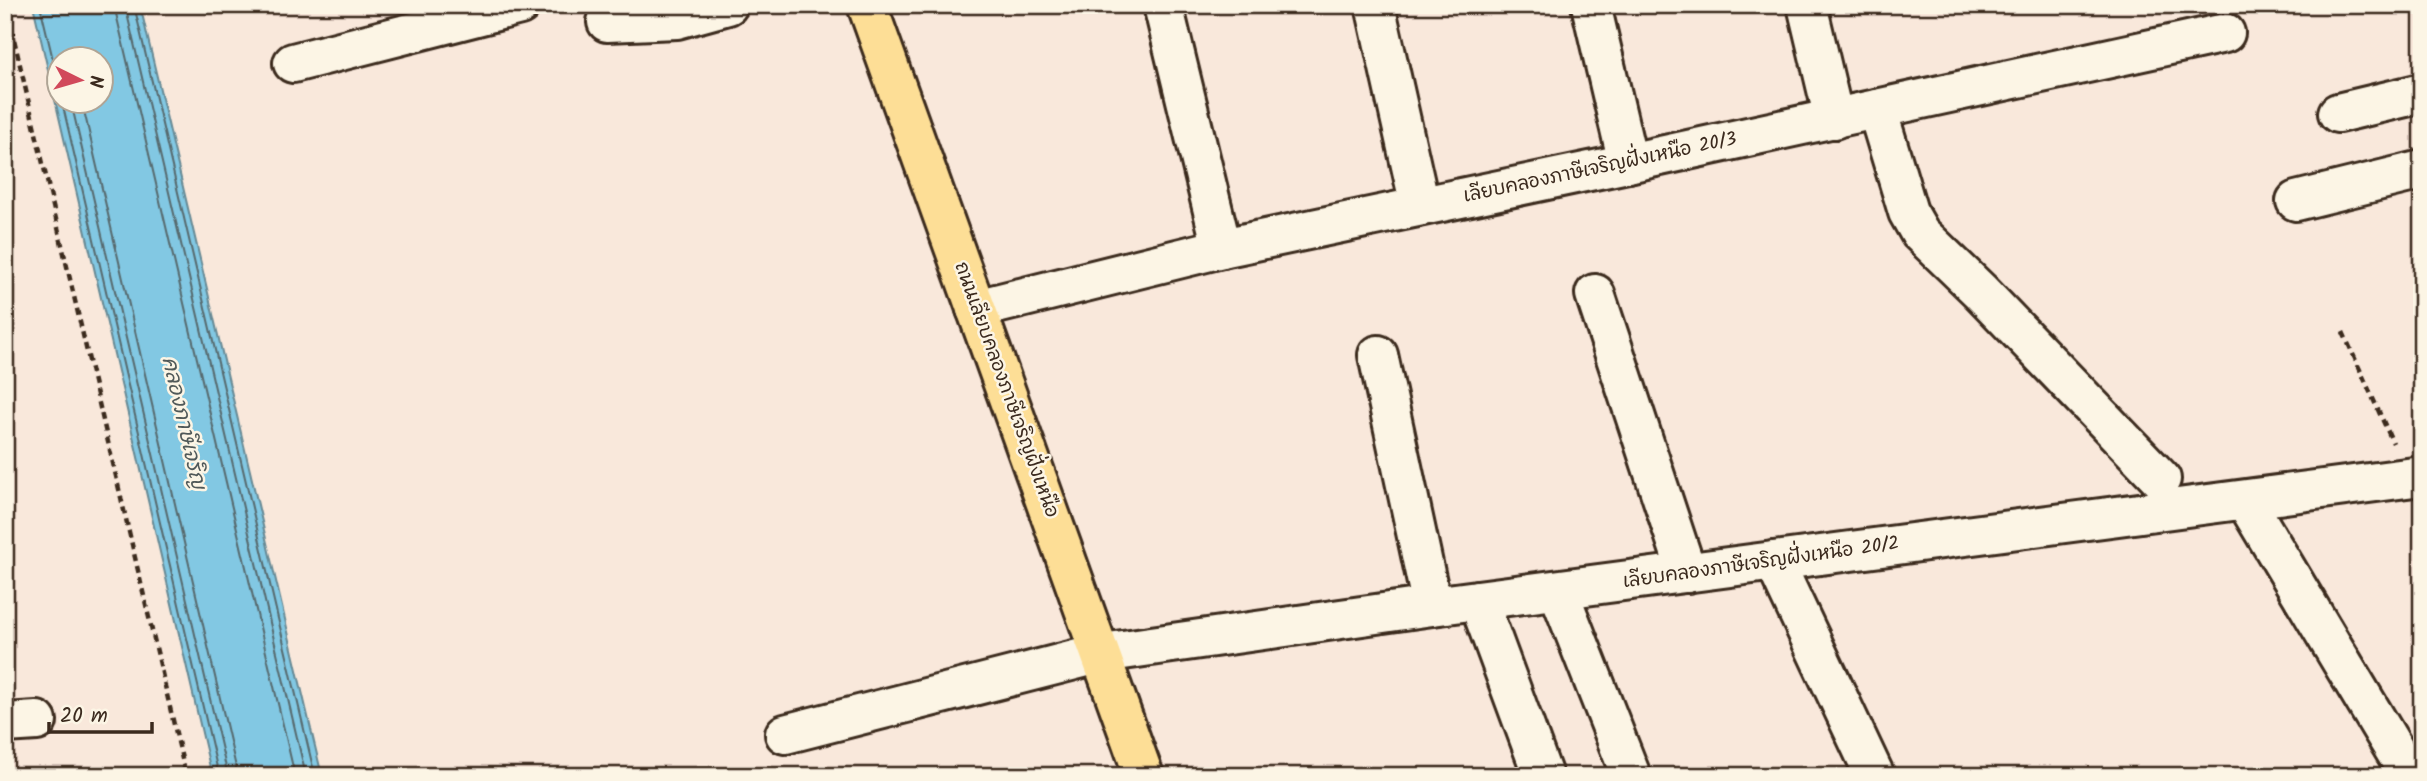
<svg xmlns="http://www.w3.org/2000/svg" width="2427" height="781" font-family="Kalam,'Playpen Sans Thai',sans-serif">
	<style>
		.water { fill: #82c8e3; stroke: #668994; stroke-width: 2; fill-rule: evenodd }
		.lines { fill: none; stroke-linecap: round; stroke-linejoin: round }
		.shore { stroke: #57696d; stroke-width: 2 }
		.minor-casing { stroke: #3b2a1e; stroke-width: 44 }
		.major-casing { stroke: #3b2a1e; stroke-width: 44 }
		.path { stroke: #3b2a1e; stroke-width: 4.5; stroke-dasharray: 7 5; stroke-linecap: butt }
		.minor { stroke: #fcf5e5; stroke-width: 38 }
		.major { stroke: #fdde96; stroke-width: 38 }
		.labels { text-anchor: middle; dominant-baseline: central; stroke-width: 5; stroke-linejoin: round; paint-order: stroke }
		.street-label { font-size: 19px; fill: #3b2a1e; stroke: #fcf5e5 }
		.water-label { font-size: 21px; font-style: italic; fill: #505959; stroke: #fcf5e5 }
	</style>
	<rect width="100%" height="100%" fill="#f9e8db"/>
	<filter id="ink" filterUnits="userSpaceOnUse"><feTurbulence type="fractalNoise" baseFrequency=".0143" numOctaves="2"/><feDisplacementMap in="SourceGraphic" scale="14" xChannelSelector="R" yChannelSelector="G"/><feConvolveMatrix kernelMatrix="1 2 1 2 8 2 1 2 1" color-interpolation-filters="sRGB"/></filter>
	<g filter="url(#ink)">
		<path class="water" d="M33 5H140L322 776H212ZM60 60H102V102H60Z"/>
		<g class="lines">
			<g class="shore">
				<polyline points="40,5 60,89"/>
				<polyline points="114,5 295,776"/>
				<polyline points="125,5 306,776"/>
				<polyline points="134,5 315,776"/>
				<polyline points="62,102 219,776"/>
				<polyline points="71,102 228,776"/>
				<polyline points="82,102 238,776"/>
			</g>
			<defs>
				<g id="minor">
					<polyline points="1163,5 1222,248"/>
					<polyline points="1375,5 1420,206"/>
					<polyline points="1591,5 1628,163"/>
					<polyline points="1807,5 1834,119"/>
					<polyline points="607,22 677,19 728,5"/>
					<polyline points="293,63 520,5"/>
					<polyline points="1877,109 1908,212 1920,233 1980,291 2161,479"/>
					<polyline points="2338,113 2422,93"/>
					<polyline points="2296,201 2422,170"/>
					<polyline points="1595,294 1687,573"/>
					<polyline points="976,309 1222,248 1628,163 2225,33"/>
					<polyline points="1378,355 1432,606"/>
					<polyline points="2245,500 2410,776"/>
					<polyline points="1774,561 1875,776"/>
					<polyline points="1558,590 1631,776"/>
					<polyline points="1478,600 1543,776"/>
					<polyline points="5,723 37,721"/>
					<polyline points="785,734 1102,653 1432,606 2422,476"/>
				</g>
				<polyline id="major" points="867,5 1144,776"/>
			</defs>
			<use href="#minor" class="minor-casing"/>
			<use href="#major" class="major-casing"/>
			<g class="path">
				<polyline points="6,5 186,776"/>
				<polyline points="2343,332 2393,443"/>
			</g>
			<use href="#minor" class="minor"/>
			<use href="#major" class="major"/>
		</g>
	</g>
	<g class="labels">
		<g class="street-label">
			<text transform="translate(1600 168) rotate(-12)">เลียบคลองภาษีเจริญฝั่งเหนือ 20/3</text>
			<text transform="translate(1006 390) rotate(70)">ถนนเลียบคลองภาษีเจริญฝั่งเหนือ</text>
			<text transform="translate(1761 563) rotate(-8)">เลียบคลองภาษีเจริญฝั่งเหนือ 20/2</text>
		</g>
		<g class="water-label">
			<text transform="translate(183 423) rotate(77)">คลองภาษีเจริญ</text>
		</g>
	</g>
	<rect width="2427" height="781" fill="none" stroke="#fcf5e5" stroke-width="28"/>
	<rect x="14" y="14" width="2399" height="753" fill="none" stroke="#3b2a1e" stroke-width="2.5" filter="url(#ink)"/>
	<g transform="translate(80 80) rotate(95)"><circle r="33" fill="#fcf5e5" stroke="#afa495" stroke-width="2"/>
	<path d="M0-5L12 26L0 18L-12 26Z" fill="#d1495b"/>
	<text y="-10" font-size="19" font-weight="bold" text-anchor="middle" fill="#3b2a1e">N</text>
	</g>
	<path d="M49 722v10h103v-10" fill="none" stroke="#3b2a1e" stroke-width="3.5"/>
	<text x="60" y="722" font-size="21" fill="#3b2a1e" stroke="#fcf5e5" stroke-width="5" paint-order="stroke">20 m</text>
</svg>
